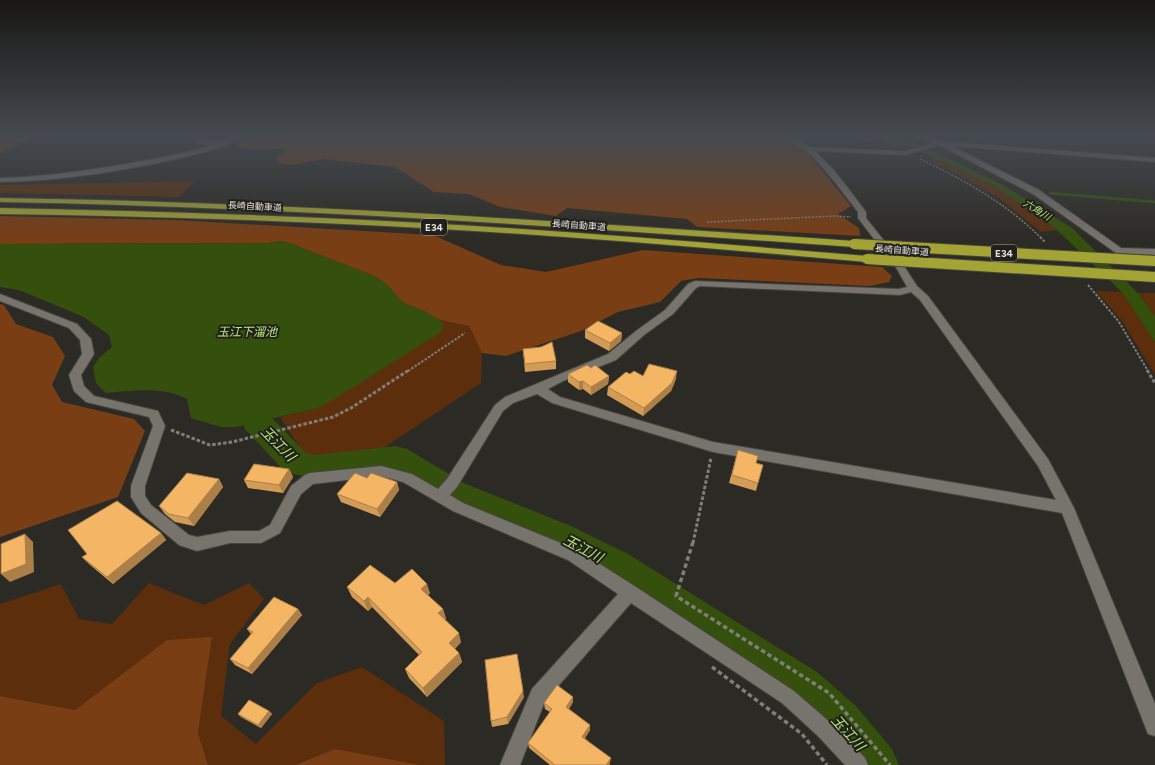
<svg xmlns="http://www.w3.org/2000/svg" width="1155" height="765" font-family="Figtree,'Noto Sans JP',sans-serif">
	<style>
		.green { fill: #5d2e0b }
		.forest { fill: #793e14 }
		.water { fill: #35500c }
		.lines { fill: none; stroke-linecap: round; stroke-linejoin: round }
		.stream { stroke: #35500c; stroke-width: 3 }
		.river { fill: #35500c; fill-rule: evenodd }
		.minor-casing { stroke: #47453f; stroke-width: 2 }
		.highway-casing { stroke: #47453f; stroke-width: 2 }
		.path-far3 { stroke: #807e79; stroke-width: 1.5; stroke-dasharray: 2 1.5; stroke-linecap: butt }
		.path-far2 { stroke: #807e79; stroke-width: 2; stroke-dasharray: 2.5 1.5; stroke-linecap: butt }
		.path-far1 { stroke: #807e79; stroke-width: 3; stroke-dasharray: 3.5 2; stroke-linecap: butt }
		.path { stroke: #807e79; stroke-width: 3.5; stroke-dasharray: 4.5 3; stroke-linecap: butt }
		.minor { fill: #77746d; fill-rule: evenodd }
		.highway { fill: #a3a433; fill-rule: evenodd }
		.highway-bridge-casing { stroke: #47453f; stroke-width: 12; stroke-linecap: butt }
		.highway-bridge { stroke: #a3a433; stroke-width: 10 }
		.wall { fill: #d29c57 }
		.shaded-wall { fill: #ab7f47 }
		.building { fill: #f4b565; stroke: #ab7f47 }
		.labels { text-anchor: middle; dominant-baseline: central; stroke-width: 4; stroke-linejoin: round; paint-order: stroke }
		.far-street-label { font-size: 9px; fill: #e4e3df; stroke: #22201b }
		.far-water-label { font-size: 10px; font-style: italic; fill: #b6ea7a; stroke: #22201b }
		.shield { fill: #22201b; stroke: #aaa8a4; stroke-width: 1 }
		.shield-label { font-size: 10px; font-weight: bold; fill: #e4e3df }
		.water-label { font-size: 12px; font-style: italic; fill: #b6ea7a; stroke: #22201b }
		.near-water-label { font-size: 14px; font-style: italic; fill: #b6ea7a; stroke: #22201b }
	</style>
	<rect width="100%" height="100%" fill="#2c2a24"/>
	<g class="green">
		<polygon points="857,135 879,135 906,144 898,147"/>
		<polygon points="936,158 996,187 1057,230 1041,232 999,198 957,174 928,160"/>
		<polygon points="195,181 179,197 0,193 0,185"/>
		<polygon points="1096,291 1122,292 1155,342 1155,375 1123,322"/>
		<polygon points="1138,293 1155,293 1155,316"/>
		<polygon points="440,320 469,326 482,353 481,383 376,453 319,460 303,452 280,417 318,408 443,325"/>
		<polygon points="149,583 204,605 249,583 264,599 230,644 221,716 256,744 317,683 362,667 444,721 445,765 421,765 335,749 295,765 208,765 198,733 212,638 167,640 75,710 0,696 0,604 61,584 79,619 112,624"/>
	</g>
	<g class="forest">
		<polygon points="0,135 38,135 35,138 0,153"/>
		<polygon points="249,135 779,135 802,146 851,206 838,214 859,228 860,236 697,227 687,219 567,208 556,216 500,207 469,194 434,192 395,167 324,159 291,165 278,163 277,157 288,149 240,148 236,142"/>
		<polygon points="0,216 176,220 433,235 501,265 546,272 643,250 882,267 892,276 889,282 870,286 699,278 681,281 660,302 618,312 581,331 506,356 482,353 469,326 440,320 424,311 406,304 398,298 390,287 374,276 284,241 269,243 0,244"/>
		<polygon points="0,304 4,305 16,324 53,337 65,356 52,385 62,402 134,419 145,431 118,497 0,537"/>
		<polygon points="212,637 198,733 208,765 0,765 0,696 75,710 167,640"/>
		<polygon points="335,749 421,765 295,765"/>
	</g>
	<g class="water">
		<polygon points="879,135 894,135 913,141 1003,185 1072,228 1138,293 1155,316 1155,342 1122,292 1057,230 996,187 906,144"/>
		<path d="M284 241 374 276 390 287 398 298 406 304 424 311 440 320 443 325 441 332 333 400 318 408 235 427H221L191 418 187 399C162 386 133 391 106 393L96 383 93 367 99 358 112 347 109 335 84 317 19 290 0 287V244L269 243Z"/>
	</g>
	<g class="lines">
		<polyline class="stream" points="1050,193 1155,202"/>
		<polygon class="river" points="257,411 268,414 306,453 315,455 396,446 407,449 466,484 571,526 628,554 817,672 856,706 892,749 899,765 847,765 824,738 787,702 602,578 547,548 442,504 391,471 315,479 285,472 246,430 242,422 246,414"/>
		<defs>
			<g id="minor">
				<path d="M188 135C199 134 208 143 220 141 229 140 231 134 242 135 229 147 201 153 185 157 124 171 62 181 0 182V178C42 177 83 171 125 164 154 159 183 154 211 145L200 144Z"/>
				<path d="M780 135H789L810 147 906 151 933 143 914 135H924L941 141 1155 158V162L952 146 1039 190 1121 248 1155 249V255L1116 253 1033 194 939 145 906 155 815 151 831 167 848 188 866 212V218L904 266 917 286 928 296 1048 459 1074 508 1155 704V736L1148 734 1062 513 713 452 552 403 537 394 513 403 503 411 457 487 450 495 463 503 578 550 636 587 794 691 840 731 865 758 868 765H845L818 736 782 703 631 603 545 701 520 765H500L532 689 618 594 568 560 453 511 403 482 381 476 313 484 301 494 280 533 261 543H230L197 551 179 545 141 513 131 497V486L153 426 149 417 86 402 74 391 69 375 82 354 80 340 69 328 0 301V294L77 324 91 339 94 354 81 375 84 386 94 396 158 411 165 426 145 486V496L151 505 189 535 197 537 230 531H259L270 525 291 486 305 475 310 473 381 466 412 474 438 489 447 479 495 405 505 397 608 354 636 331 665 310 688 284 695 281 899 289 907 287 897 269 858 218V212L834 181 816 160 806 151ZM700 286 900 295 911 292 920 300 1038 466 1056 500 713 442 560 397 548 389 563 381 616 360 644 335 673 314 696 288Z"/>
			</g>
			<g id="highway">
				<path d="M0 198C285 202 569 222 854 241L859 244 854 247C569 227 285 207 0 202Z"/>
				<path d="M0 208C141 211 282 215 423 223 571 231 719 244 867 256L872 259 867 262C719 249 571 236 423 228 282 220 141 216 0 214Z"/>
			</g>
		</defs>
		<use href="#minor" class="minor-casing"/>
		<use href="#highway" class="highway-casing"/>
		<g class="path-far3">
			<polyline points="852,135 876,141"/>
			<path d="M920 159C964 180 1006 203 1041 238"/>
			<polyline points="707,222 835,216 851,217"/>
		</g>
		<g class="path-far2">
			<polyline points="1040,237 1045,242"/>
			<polyline points="1088,285 1119,322 1148,371"/>
			<polyline points="408,371 465,333"/>
		</g>
		<g class="path-far1">
			<polyline points="1147,370 1155,383"/>
			<polyline points="171,430 210,445 232,442 333,417 351,408 409,370"/>
			<polyline points="693,543 711,458"/>
		</g>
		<g class="path">
			<polyline points="693,542 676,596 829,693 890,765"/>
			<polyline points="712,667 802,734 827,765"/>
		</g>
		<use href="#minor" class="minor"/>
		<use href="#highway" class="highway"/>
		<defs>
			<g id="highway-bridge">
				<polyline points="854,244 1155,261"/>
				<polyline points="867,259 1155,277"/>
			</g>
		</defs>
		<use href="#highway-bridge" class="highway-bridge-casing"/>
		<use href="#highway-bridge" class="highway-bridge"/>
	</g>
	<g class="wall">
		<polygon points="585,330 622,333 621,341 609,351 585,338"/>
		<polygon points="523,349 556,361 556,369 525,372"/>
		<polygon points="568,374 609,376 608,384 591,395 583,389 579,390 568,382"/>
		<polygon points="630,374 643,376 676,379 671,391 643,416 607,395 608,387"/>
		<polygon points="738,450 756,463 758,483 756,491 729,483"/>
		<polygon points="289,469 293,477 283,493 248,488 244,480"/>
		<polygon points="367,478 397,482 399,490 380,517 341,502 337,494"/>
		<polygon points="219,479 223,487 194,526 175,522 165,514 159,506"/>
		<polygon points="161,533 166,540 113,584 89,564 82,557"/>
		<polygon points="395,583 430,593 428,595 443,609 446,619 445,620 461,642 455,649 459,653 462,662 427,697 409,678 405,669 419,655 372,607 368,611 352,597 347,587"/>
		<polygon points="298,609 302,615 252,674 235,665 230,659 251,634 247,629"/>
		<polygon points="524,697 508,724 492,727 491,721"/>
		<polygon points="573,702 569,709 590,725 590,730 585,738 610,763 609,765 550,765 529,748 528,743 550,712 545,709 544,703"/>
		<polygon points="269,711 272,714 261,728 241,717 238,714"/>
	</g>
	<g class="shaded-wall">
		<polygon points="622,333 621,341 609,351 610,343"/>
		<polygon points="677,371 676,379 671,391 643,416 644,408"/>
		<polygon points="609,376 608,384 591,395 591,387"/>
		<polygon points="583,381 583,389 579,390 579,382"/>
		<polygon points="289,469 293,477 283,493 279,485"/>
		<polygon points="219,479 223,487 194,526 188,518"/>
		<polygon points="397,482 399,490 380,517 377,509"/>
		<polygon points="161,533 166,540 113,584 107,577"/>
		<polygon points="25,534 33,542 34,572 10,582 1,574"/>
		<polygon points="427,584 430,593 424,599 421,589"/>
		<polygon points="368,597 372,607 368,611 364,601"/>
		<polygon points="298,609 302,615 252,674 248,668"/>
		<polygon points="443,609 446,619 441,623 438,613"/>
		<polygon points="459,633 461,642 451,652 449,643"/>
		<polygon points="459,653 462,662 427,697 423,688"/>
		<polygon points="517,654 524,697 508,724 507,717"/>
		<polygon points="573,697 573,702 566,712 566,707"/>
		<polygon points="269,711 272,714 261,728 258,725"/>
		<polygon points="590,725 590,730 582,742 582,737"/>
		<polygon points="611,758 610,763 609,765 606,765"/>
	</g>
	<g class="building">
		<polygon points="598,321 622,333 610,343 585,330"/>
		<polygon points="552,342 556,361 525,364 523,349 541,347"/>
		<polygon points="649,364 677,371 672,383 644,408 608,387 626,372 630,374 634,371 643,376"/>
		<polygon points="587,365 591,368 595,365 609,376 591,387 583,381 579,382 568,374"/>
		<polygon points="738,450 758,456 756,463 763,465 758,483 732,475"/>
		<polygon points="254,464 289,469 279,485 244,480"/>
		<polygon points="187,473 219,479 188,518 169,514 159,506"/>
		<polygon points="355,473 367,478 371,473 397,482 377,509 337,494"/>
		<polygon points="117,501 161,533 107,577 82,557 87,554 68,530"/>
		<polygon points="25,534 26,564 1,574 1,544"/>
		<polygon points="370,565 395,583 412,569 427,584 421,589 443,609 438,613 459,633 449,643 459,653 423,688 405,669 422,652 368,597 364,601 347,587"/>
		<polygon points="274,597 298,609 248,668 230,659 253,632 247,629"/>
		<polygon points="517,654 523,691 507,717 491,721 485,660"/>
		<polygon points="557,685 573,697 566,707 590,725 582,737 611,758 606,765 555,765 528,743 552,709 544,703"/>
		<polygon points="249,700 269,711 258,725 238,714"/>
	</g>
	<linearGradient id="sky" x2="0" y2="1"><stop stop-color="#181714"/><stop offset="0.56" stop-color="#454a50"/><stop offset="1" stop-color="#454a50" stop-opacity="0"/></linearGradient>
	<rect width="1155" height="242" fill="url(#sky)"/>
	<g class="labels">
		<g class="far-street-label">
			<text transform="translate(255 206) rotate(3)">長崎自動車道</text>
			<text transform="translate(579 225) rotate(4)">長崎自動車道</text>
			<text transform="translate(902 250) rotate(4)">長崎自動車道</text>
		</g>
		<g class="far-water-label">
			<text transform="translate(1037 210) rotate(32)">六角川</text>
		</g>
		<g class="shield">
			<rect x="421" y="219" width="26" height="16" rx="3"/>
			<rect x="991" y="245" width="26" height="16" rx="3"/>
		</g>
		<g class="shield-label">
			<text x="434" y="227">E34</text>
			<text x="1004" y="253">E34</text>
		</g>
		<g class="water-label">
			<text x="247" y="332">玉江下溜池</text>
		</g>
		<g class="near-water-label">
			<text transform="translate(278 444) rotate(45)">玉江川</text>
			<text transform="translate(583 549) rotate(28)">玉江川</text>
			<text transform="translate(848 733) rotate(48)">玉江川</text>
		</g>
	</g>
</svg>
